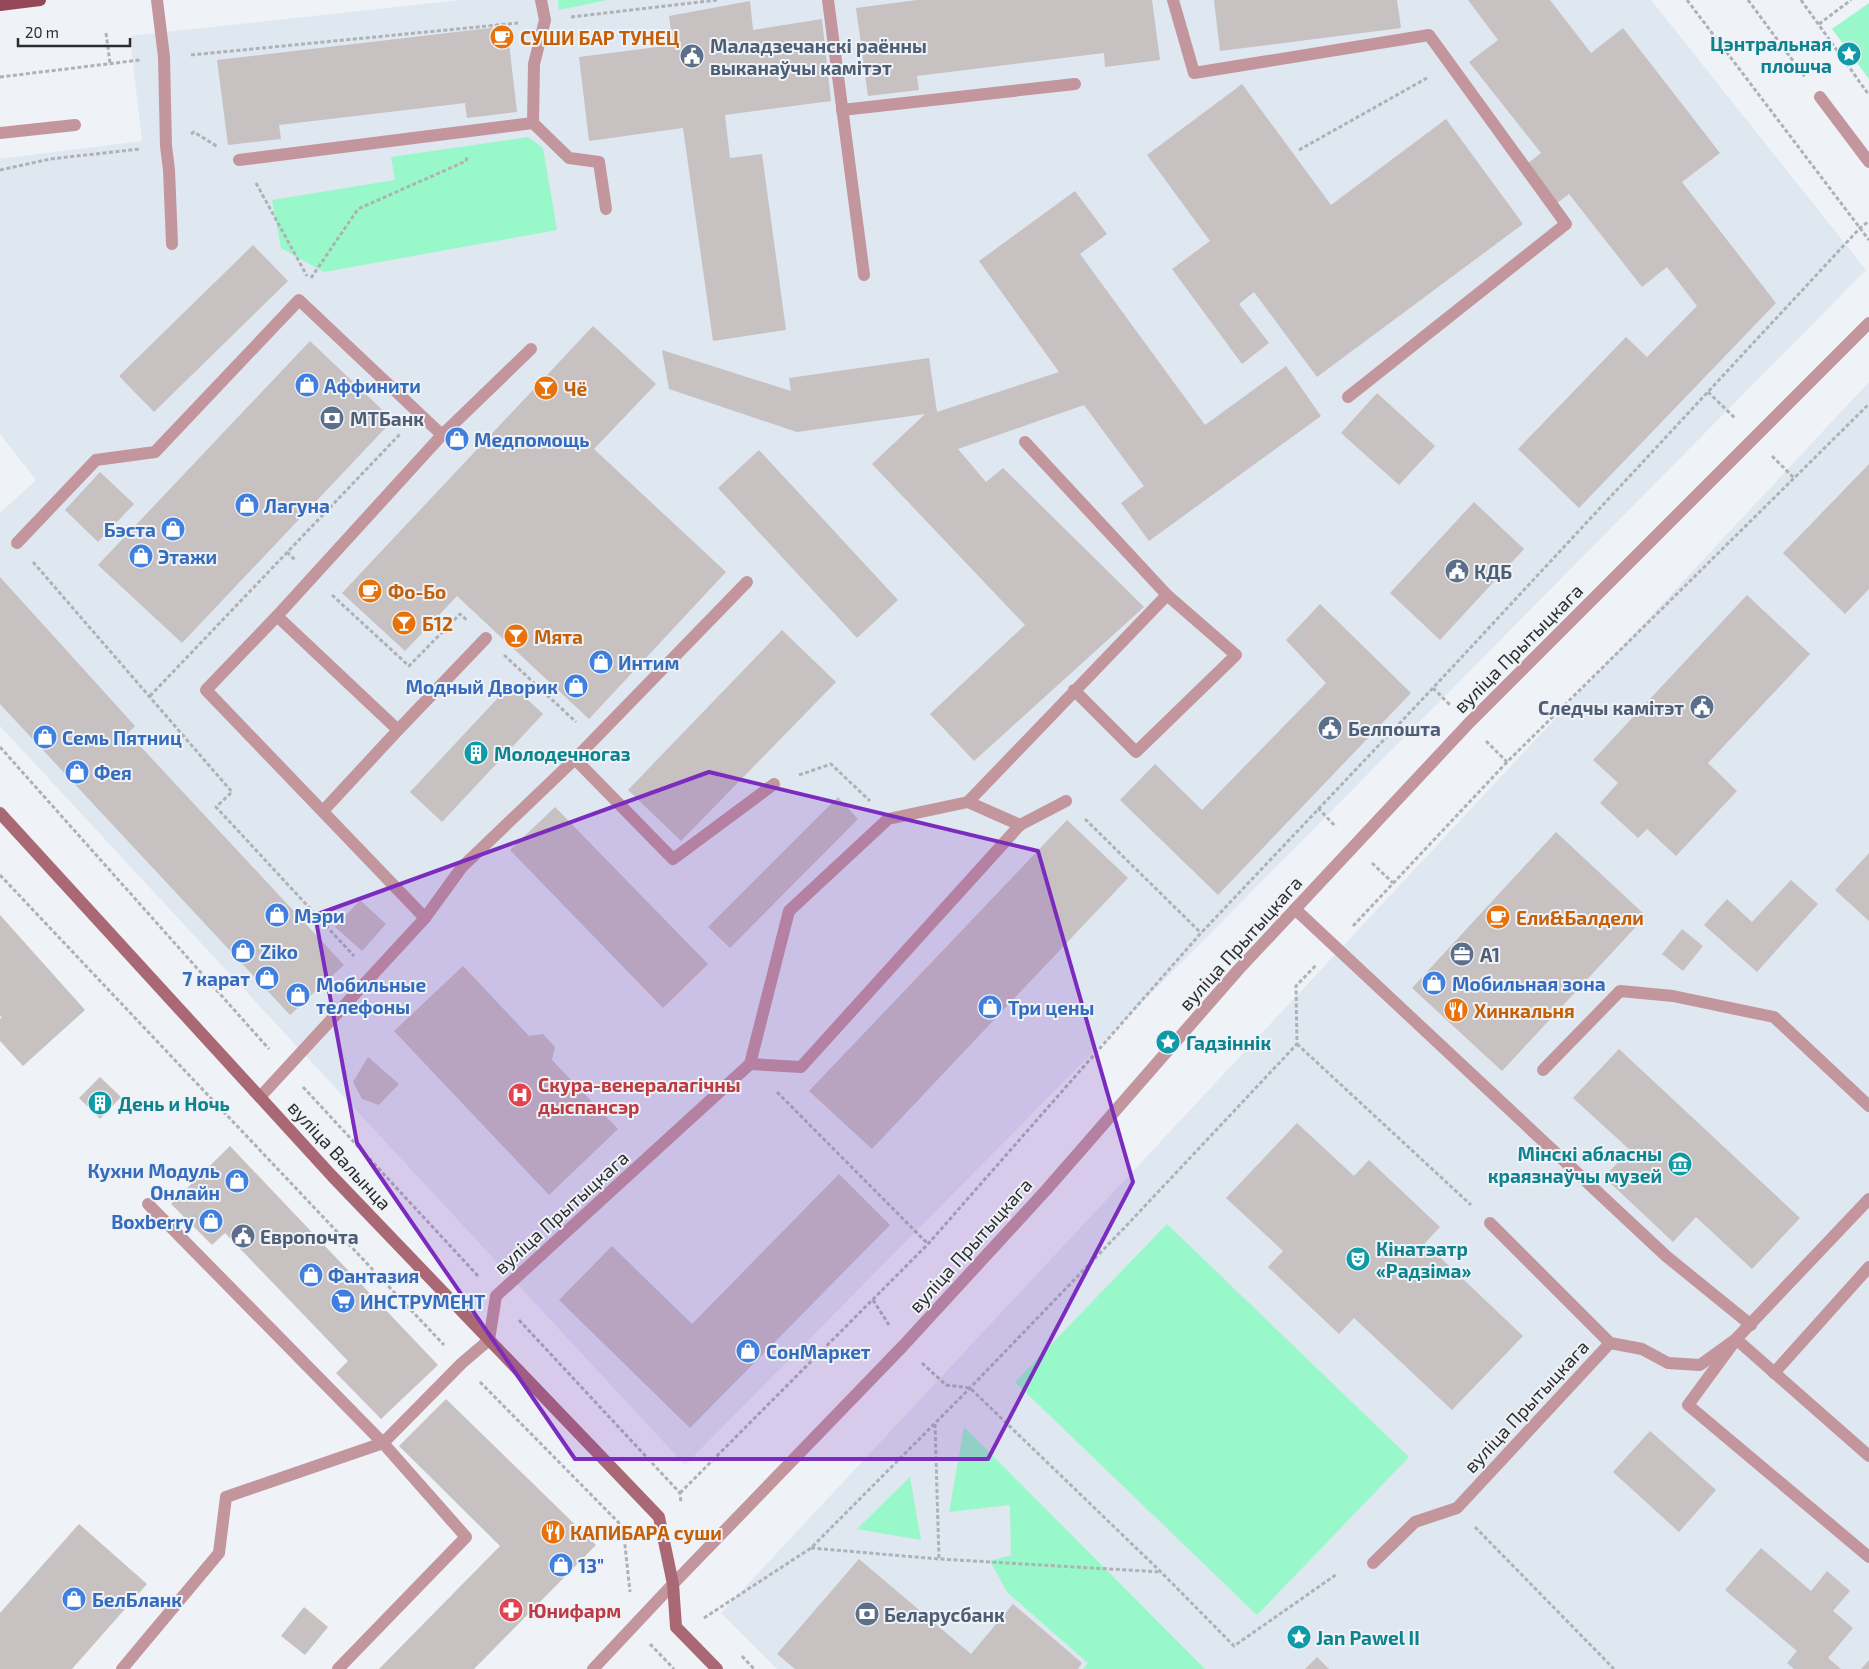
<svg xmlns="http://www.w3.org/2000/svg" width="1869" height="1669" font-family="'Exo 2',sans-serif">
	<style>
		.built { fill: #dfe7f1 }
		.green { fill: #98f8c9 }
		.building { fill: #c7c1c1 }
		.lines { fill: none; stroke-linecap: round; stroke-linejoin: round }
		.path { stroke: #afb2b5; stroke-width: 3; stroke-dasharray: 4 2.5; stroke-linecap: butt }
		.lane { stroke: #c3969d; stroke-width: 12 }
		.street { stroke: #c3969d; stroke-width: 12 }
		.secondary { stroke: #a96874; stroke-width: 12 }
		.primary { stroke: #944757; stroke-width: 12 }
		.marked { fill: #7b2cbf; fill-opacity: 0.2; stroke: #7b2cbf; stroke-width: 4; stroke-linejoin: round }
		.labels { text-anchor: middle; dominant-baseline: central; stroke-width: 4; stroke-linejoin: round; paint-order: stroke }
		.food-label { font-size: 19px; font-weight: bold; fill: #c56008; stroke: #eff2f6; text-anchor: start }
		.culture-label { font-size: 19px; font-weight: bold; fill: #0d838f; stroke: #eff2f6; text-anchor: start }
		.service-label { font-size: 19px; font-weight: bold; fill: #4e5e75; stroke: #eff2f6; text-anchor: start }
		.shop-label { font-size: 19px; font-weight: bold; fill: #366cbe; stroke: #eff2f6; text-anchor: start }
		.street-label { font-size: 19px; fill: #2c2d2f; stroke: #eff2f6 }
		.health-label { font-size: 19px; font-weight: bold; fill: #be3a42; stroke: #eff2f6; text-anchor: start }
	</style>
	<rect width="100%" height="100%" fill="#eff2f6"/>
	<g class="built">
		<polygon points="460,0 1651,0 1866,270 685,1465 0,726 0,513 36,480 0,434 0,159 142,141 130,36"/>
		<polygon points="1869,382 1869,1669 777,1669 721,1613"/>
	</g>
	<g class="green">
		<polygon points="558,0 607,0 559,10"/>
		<polygon points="1869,3 1869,79 1832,29"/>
		<polygon points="528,137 543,148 557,230 324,272 281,248 272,200 395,180 391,157"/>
		<polygon points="1167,1224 1409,1457 1257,1615 1015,1382"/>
		<polygon points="964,1427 1205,1669 1083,1669 1088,1663 1007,1592 990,1561 1011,1555 1010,1505 949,1512"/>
		<polygon points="910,1477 921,1540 857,1529"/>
	</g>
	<g class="building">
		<polygon points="917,0 1152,0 1160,60 1105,67 1104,53 917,76 919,90 868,96 856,8"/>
		<polygon points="1214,0 1397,0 1401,28 1220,51"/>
		<polygon points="1468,0 1550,0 1591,53 1623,28 1720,153 1682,182 1776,303 1579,508 1518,449 1626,337 1647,357 1697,306 1667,267 1642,287 1569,194 1557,203 1527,164 1541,153 1469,62 1498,40"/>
		<polygon points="750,1 753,30 822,19 831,101 725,115 730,158 762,154 786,330 713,341 683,128 589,141 579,57 673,45 669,16"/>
		<polygon points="507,26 517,112 467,118 465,103 279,125 281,139 228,145 217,60"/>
		<polygon points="1242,84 1331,205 1446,119 1523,224 1317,377 1254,292 1239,304 1269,343 1242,364 1172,269 1210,241 1147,155"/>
		<polygon points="1075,191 1107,234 1080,254 1205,425 1286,366 1321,416 1149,541 1121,503 1144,486 1084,405 958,449 986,482 1003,468 1144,607 974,761 930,714 1025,625 872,464 925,414 797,432 669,389 662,350 791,391 789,378 929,358 937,412 1059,372 979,261"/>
		<polygon points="253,245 288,281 154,412 119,376"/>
		<polygon points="593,326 656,384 594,449 726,572 589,719 457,596 405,651 342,593"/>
		<polygon points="310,341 393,420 182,643 98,565"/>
		<polygon points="1377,393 1435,446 1399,485 1341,433"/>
		<polygon points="759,450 898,600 857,638 718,488"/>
		<polygon points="1869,464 1869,589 1845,614 1783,553"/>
		<polygon points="100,472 134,504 98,542 65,510"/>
		<polygon points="1474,502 1524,549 1440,640 1390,593"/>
		<polygon points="0,577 135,726 128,733 344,965 290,1015 0,704"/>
		<polygon points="1747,595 1810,654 1708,763 1737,791 1676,856 1647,829 1638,838 1600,803 1618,783 1593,760"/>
		<polygon points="1320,604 1411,693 1218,895 1120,800 1155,764 1202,810 1326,683 1286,640"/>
		<polygon points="782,630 836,682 681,841 628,790"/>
		<polygon points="511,684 543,714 442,822 410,792"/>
		<polygon points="838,797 858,819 730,948 708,927"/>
		<polygon points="555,807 708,964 663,1008 510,850"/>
		<polygon points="1067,820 1128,878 872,1149 809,1091"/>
		<polygon points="1556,832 1646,916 1502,1071 1412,988"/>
		<polygon points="1869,853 1869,921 1835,890"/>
		<polygon points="1791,880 1818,904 1757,972 1704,925 1727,899 1752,922"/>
		<polygon points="360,900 386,924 362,951 335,927"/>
		<polygon points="0,915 85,1010 23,1066 0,1041 0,1019 2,1017 0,1016"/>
		<polygon points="1682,929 1703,946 1683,971 1662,954"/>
		<polygon points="463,966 529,1036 543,1034 555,1047 552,1060 618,1129 549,1195 394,1031"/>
		<polygon points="1619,1049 1800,1218 1752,1269 1696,1217 1673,1242 1604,1177 1630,1150 1573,1098"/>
		<polygon points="368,1057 399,1084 379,1105 362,1099 353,1082"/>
		<polygon points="100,1077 121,1097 100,1119 79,1098"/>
		<polygon points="1297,1123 1354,1176 1369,1160 1440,1227 1425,1243 1523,1336 1452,1410 1354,1318 1339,1334 1268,1267 1283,1251 1226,1198"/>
		<polygon points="230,1146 438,1365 381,1419 336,1373 348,1361 225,1233 212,1245 171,1204"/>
		<polygon points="839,1174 890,1225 690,1428 559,1300 612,1246 692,1324"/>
		<polygon points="446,1399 596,1545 474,1669 379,1669 500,1546 399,1446"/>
		<polygon points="1650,1431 1716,1490 1679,1532 1613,1472"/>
		<polygon points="79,1524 147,1584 72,1669 0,1669 0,1613"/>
		<polygon points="1761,1548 1811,1591 1827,1571 1850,1591 1833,1611 1853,1628 1828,1658 1841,1669 1794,1669 1787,1663 1797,1651 1725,1590"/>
		<polygon points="859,1559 971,1654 1013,1604 1082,1663 1078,1669 795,1669 777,1654"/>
		<polygon points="304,1607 328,1627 305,1655 281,1636"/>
		<polygon points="1317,1657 1329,1669 1305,1669"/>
		<polygon points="1869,1660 1869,1669 1861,1669"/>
	</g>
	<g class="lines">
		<g class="path">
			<polyline points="1687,0 1869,240"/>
			<polyline points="1748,0 1805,77"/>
			<polyline points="1801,0 1869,95"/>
			<polyline points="571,17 717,0"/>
			<polyline points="1819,24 1851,0"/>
			<polyline points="106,33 110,63"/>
			<polyline points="191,55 518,23"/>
			<polyline points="0,77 140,60"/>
			<polyline points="191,134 194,132 218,147"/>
			<polyline points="1299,150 1427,78"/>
			<polyline points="0,170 50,159 140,149"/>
			<polyline points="256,183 307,276"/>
			<polyline points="311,278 358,209 466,161 467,157"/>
			<polyline points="1708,392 1736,419"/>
			<polyline points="1772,456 1794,478"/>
			<polyline points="287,552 295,560"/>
			<polyline points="33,562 232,792 216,807 354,956"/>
			<polyline points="332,595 409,666 460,614 468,621"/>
			<polyline points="504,655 576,722"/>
			<polyline points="1433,688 1450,705"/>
			<polyline points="150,696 401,433"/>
			<polyline points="1486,741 1507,762"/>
			<polyline points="0,747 269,1049"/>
			<polyline points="799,775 831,764 870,801"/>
			<polyline points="1318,808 1336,827"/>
			<polyline points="1085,819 1201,933"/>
			<polyline points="1372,863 1393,883"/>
			<polyline points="0,875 444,1345"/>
			<polyline points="1353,926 1507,762 1869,404"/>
			<polyline points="1297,1044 1471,1205"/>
			<polyline points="303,1087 479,1277"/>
			<polyline points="777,1092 928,1244"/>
			<polyline points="873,1300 889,1325"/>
			<polyline points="519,1320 680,1493 681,1503"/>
			<polyline points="922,1363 946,1385 970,1388 1161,1572 1234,1646 1337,1574"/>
			<polyline points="480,1382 623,1527 630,1592"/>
			<polyline points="935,1424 939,1559"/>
			<polyline points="680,1493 928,1244 1201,933 1433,688 1860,228 1869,221"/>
			<polyline points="1475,1527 1614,1669"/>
			<polyline points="811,1548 939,1559 1161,1572"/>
			<polyline points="704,1618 811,1548 970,1388 1127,1225 1297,1044 1296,986 1317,964"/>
			<polyline points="650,1644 674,1669"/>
			<polyline points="742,1656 754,1669"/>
		</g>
		<g class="lane">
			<polyline points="157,0 164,57 166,146 169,170 172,244"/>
			<polyline points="828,0 864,275"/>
			<polyline points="1173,0 1194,73 1429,35 1566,224 1348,397"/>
			<polyline points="1820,97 1869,162"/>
			<polyline points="842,110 1075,84"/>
			<polyline points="533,123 569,158 599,162 606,209"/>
			<polyline points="0,133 75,125"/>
			<polyline points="239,160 533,123 534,64 545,20 541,0"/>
			<polyline points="17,543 96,460 155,452 299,300 442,435"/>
			<polyline points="277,616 398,730 323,811"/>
			<polyline points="1074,690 1136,752 1236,655 1167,595"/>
			<polyline points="398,730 486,638"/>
			<polyline points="575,759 673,859 774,784"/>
			<polyline points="968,802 1167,595 1025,442"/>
			<polyline points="425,918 462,867 575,759 747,582"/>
			<polyline points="750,1064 801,1067 1020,825 1066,801"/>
			<polyline points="1543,1070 1620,991 1673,996 1774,1017 1869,1106"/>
			<polyline points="260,1097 425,918 206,690 277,616 442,435 531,349"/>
			<polyline points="148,1204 383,1443 466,1537 338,1669"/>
			<polyline points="1490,1223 1610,1343"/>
			<polyline points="1735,1341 1688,1405 1869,1557"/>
			<polyline points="1774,1373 1869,1267"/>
		</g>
		<g class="street">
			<polyline points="1295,909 1666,1256 1751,1325"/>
			<polyline points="1736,1339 1869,1456"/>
			<polyline points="1373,1563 1415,1522 1457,1508 1610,1343 1642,1349 1668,1363 1700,1365 1736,1339 1869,1199"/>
			<polyline points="122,1669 219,1553 226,1497 383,1443 462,1363 489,1340 496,1296 750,1064 789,911 888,819 968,802 1020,825"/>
			<polyline points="593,1669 673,1584 903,1346 1047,1189 1239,969 1469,723 1869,323"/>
		</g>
		<polyline class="secondary" points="0,813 332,1176 659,1517 673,1584 676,1627 717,1669"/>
		<polyline class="primary" points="0,5 40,0"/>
	</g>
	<path class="marked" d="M709 772 1038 851 1133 1182 988 1459H575L357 1143 315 915Z"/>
	<defs>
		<symbol id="cafe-disc" viewBox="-11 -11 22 22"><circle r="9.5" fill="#e8710a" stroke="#eff2f6"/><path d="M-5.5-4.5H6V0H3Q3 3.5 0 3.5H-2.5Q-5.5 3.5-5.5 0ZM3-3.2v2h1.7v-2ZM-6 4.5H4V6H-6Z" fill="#fff"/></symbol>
		<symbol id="sight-disc" viewBox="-11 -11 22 22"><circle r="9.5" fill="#0f9aa8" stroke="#eff2f6"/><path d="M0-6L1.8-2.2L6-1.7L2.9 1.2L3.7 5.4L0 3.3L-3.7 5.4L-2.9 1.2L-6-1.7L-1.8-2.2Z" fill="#fff"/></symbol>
		<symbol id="civic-disc" viewBox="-11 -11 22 22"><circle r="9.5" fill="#5c6f8a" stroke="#eff2f6"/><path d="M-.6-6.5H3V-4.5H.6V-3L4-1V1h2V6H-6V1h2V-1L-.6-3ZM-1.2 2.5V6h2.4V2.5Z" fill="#fff"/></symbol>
		<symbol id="shop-disc" viewBox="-11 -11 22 22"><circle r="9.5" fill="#3f7fe0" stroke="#eff2f6"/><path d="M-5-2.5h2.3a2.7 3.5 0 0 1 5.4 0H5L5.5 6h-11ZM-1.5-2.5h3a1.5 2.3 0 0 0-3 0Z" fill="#fff"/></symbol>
		<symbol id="bar-disc" viewBox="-11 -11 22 22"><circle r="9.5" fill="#e8710a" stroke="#eff2f6"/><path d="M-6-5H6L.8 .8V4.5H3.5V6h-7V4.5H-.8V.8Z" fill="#fff"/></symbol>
		<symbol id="bank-disc" viewBox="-11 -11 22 22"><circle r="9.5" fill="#5c6f8a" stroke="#eff2f6"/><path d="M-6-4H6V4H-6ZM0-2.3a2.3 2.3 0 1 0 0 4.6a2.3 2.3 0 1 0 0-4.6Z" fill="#fff"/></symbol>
		<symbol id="building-disc" viewBox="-11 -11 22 22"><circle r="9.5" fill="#0f9aa8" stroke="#eff2f6"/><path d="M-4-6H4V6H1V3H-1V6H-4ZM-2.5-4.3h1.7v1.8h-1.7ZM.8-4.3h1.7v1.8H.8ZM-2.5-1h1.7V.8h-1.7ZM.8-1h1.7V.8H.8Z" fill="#fff"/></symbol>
		<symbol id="office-disc" viewBox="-11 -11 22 22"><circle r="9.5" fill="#5c6f8a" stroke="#eff2f6"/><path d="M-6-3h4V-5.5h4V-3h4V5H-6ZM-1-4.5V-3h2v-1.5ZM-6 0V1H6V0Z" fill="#fff"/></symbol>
		<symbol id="restaurant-disc" viewBox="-11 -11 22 22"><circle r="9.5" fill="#e8710a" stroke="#eff2f6"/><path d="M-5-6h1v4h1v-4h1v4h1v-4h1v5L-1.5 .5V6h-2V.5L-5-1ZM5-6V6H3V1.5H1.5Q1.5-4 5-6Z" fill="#fff"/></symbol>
		<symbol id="hospital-disc" viewBox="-11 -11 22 22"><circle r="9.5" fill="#e0444e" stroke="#eff2f6"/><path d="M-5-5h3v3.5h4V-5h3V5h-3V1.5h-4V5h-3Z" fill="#fff"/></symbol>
		<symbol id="museum-disc" viewBox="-11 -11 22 22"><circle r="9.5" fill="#0f9aa8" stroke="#eff2f6"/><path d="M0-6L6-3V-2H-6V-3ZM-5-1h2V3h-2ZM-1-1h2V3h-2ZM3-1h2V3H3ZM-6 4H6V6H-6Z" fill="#fff"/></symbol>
		<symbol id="theatre-disc" viewBox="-11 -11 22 22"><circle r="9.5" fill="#0f9aa8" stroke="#eff2f6"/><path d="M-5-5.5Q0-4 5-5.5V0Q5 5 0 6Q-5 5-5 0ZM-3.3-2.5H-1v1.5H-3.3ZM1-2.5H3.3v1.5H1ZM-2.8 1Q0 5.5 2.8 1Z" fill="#fff"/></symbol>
		<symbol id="supermarket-disc" viewBox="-11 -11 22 22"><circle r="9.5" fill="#3f7fe0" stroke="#eff2f6"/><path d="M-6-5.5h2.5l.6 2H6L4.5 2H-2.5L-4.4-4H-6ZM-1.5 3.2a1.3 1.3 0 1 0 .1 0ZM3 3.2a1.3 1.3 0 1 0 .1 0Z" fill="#fff"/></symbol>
		<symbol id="pharmacy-disc" viewBox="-11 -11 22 22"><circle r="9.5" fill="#e0444e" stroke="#eff2f6"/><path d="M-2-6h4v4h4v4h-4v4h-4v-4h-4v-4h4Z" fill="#fff"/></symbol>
	</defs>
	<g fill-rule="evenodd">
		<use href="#cafe-disc" x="488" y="23" width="28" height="28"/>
		<use href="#sight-disc" x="1835" y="40" width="28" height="28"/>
		<use href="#civic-disc" x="678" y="42" width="28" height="28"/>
		<use href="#shop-disc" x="293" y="371" width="28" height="28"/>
		<use href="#bar-disc" x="532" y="374" width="28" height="28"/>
		<use href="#bank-disc" x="318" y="404" width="28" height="28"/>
		<use href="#shop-disc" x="443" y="425" width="28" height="28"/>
		<use href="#shop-disc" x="233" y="491" width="28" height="28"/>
		<use href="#shop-disc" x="159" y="515" width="28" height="28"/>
		<use href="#shop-disc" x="127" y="542" width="28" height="28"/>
		<use href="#civic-disc" x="1443" y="557" width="28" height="28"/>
		<use href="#cafe-disc" x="356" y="577" width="28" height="28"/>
		<use href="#bar-disc" x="390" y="609" width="28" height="28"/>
		<use href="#bar-disc" x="502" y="622" width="28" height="28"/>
		<use href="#shop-disc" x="587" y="648" width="28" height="28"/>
		<use href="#shop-disc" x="562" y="672" width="28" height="28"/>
		<use href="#civic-disc" x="1688" y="693" width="28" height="28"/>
		<use href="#civic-disc" x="1316" y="714" width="28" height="28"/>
		<use href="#shop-disc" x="31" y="723" width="28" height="28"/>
		<use href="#building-disc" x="462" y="739" width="28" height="28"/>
		<use href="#shop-disc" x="63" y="758" width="28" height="28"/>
		<use href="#shop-disc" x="263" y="901" width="28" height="28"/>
		<use href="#cafe-disc" x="1484" y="903" width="28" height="28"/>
		<use href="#shop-disc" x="229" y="937" width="28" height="28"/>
		<use href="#office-disc" x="1448" y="940" width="28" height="28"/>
		<use href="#shop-disc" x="253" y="964" width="28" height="28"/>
		<use href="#shop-disc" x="1420" y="969" width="28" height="28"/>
		<use href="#shop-disc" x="284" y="981" width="28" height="28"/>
		<use href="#shop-disc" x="976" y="993" width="28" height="28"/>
		<use href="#restaurant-disc" x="1442" y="996" width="28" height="28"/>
		<use href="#sight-disc" x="1154" y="1028" width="28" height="28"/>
		<use href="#hospital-disc" x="506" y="1081" width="28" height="28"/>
		<use href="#building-disc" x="86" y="1089" width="28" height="28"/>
		<use href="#museum-disc" x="1666" y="1150" width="28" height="28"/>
		<use href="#shop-disc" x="223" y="1167" width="28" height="28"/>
		<use href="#shop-disc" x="197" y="1207" width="28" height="28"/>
		<use href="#civic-disc" x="229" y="1222" width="28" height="28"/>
		<use href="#theatre-disc" x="1344" y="1245" width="28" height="28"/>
		<use href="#shop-disc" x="297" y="1261" width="28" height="28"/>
		<use href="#supermarket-disc" x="329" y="1287" width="28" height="28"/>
		<use href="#shop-disc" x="734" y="1337" width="28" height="28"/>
		<use href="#restaurant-disc" x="539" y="1518" width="28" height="28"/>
		<use href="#shop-disc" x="547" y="1551" width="28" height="28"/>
		<use href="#shop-disc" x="60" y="1585" width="28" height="28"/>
		<use href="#pharmacy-disc" x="497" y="1596" width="28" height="28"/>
		<use href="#bank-disc" x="853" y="1600" width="28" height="28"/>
		<use href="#sight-disc" x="1285" y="1623" width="28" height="28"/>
	</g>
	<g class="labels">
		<g class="food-label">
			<text x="520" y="37">СУШИ БАР ТУНЕЦ</text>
			<text x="564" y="388">Чё</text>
			<text x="388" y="591">Фо-Бо</text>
			<text x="422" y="623">Б12</text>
			<text x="534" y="636">Мята</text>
			<text x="1516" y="917">Ели&amp;Балдели</text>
			<text x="1474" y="1010">Хинкальня</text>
			<text x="570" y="1532">КАПИБАРА суши</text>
		</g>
		<g class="culture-label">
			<text x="1832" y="43" text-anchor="end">Цэнтральная<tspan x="1832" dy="22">плошча</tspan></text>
			<text x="494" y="753">Молодечногаз</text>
			<text x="1186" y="1042">Гадзіннік</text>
			<text x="118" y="1103">День и Ночь</text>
			<text x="1662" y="1153" text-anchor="end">Мінскі абласны<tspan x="1662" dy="22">краязнаўчы музей</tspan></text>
			<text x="1376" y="1248">Кінатэатр<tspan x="1376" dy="22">«Радзіма»</tspan></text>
			<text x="1316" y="1637">Jan Pawel II</text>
		</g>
		<g class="service-label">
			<text x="710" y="45">Маладзечанскі раённы<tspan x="710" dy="22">выканаўчы камітэт</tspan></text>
			<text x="350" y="418">МТБанк</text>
			<text x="1474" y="571">КДБ</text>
			<text x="1684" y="707" text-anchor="end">Следчы камітэт</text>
			<text x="1348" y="728">Белпошта</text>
			<text x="1480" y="954">A1</text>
			<text x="260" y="1236">Европочта</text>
			<text x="884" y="1614">Беларусбанк</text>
		</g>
		<g class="shop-label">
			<text x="324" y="385">Аффинити</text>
			<text x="474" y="439">Медпомощь</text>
			<text x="264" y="505">Лагуна</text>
			<text x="156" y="529" text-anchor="end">Бэста</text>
			<text x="158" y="556">Этажи</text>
			<text x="618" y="662">Интим</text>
			<text x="558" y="686" text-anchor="end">Модный Дворик</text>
			<text x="62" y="737">Семь Пятниц</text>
			<text x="94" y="772">Фея</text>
			<text x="294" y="915">Мэри</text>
			<text x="260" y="951">Ziko</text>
			<text x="250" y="978" text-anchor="end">7 карат</text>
			<text x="1452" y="983">Мобильная зона</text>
			<text x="316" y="984">Мобильные<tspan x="316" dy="22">телефоны</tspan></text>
			<text x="1008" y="1007">Три цены</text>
			<text x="220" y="1170" text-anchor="end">Кухни Модуль<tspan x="220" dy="22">Онлайн</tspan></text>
			<text x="194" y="1221" text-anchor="end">Boxberry</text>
			<text x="328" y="1275">Фантазия</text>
			<text x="360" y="1301">ИНСТРУМЕНТ</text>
			<text x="766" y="1351">СонМаркет</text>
			<text x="578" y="1565">13"</text>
			<text x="92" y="1599">БелБланк</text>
		</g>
		<g class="street-label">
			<text transform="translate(1518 648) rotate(-45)">вуліца Прытыцкага</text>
			<text transform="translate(1240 943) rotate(-48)">вуліца Прытыцкага</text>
			<text transform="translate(340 1155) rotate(47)">вуліца Валынца</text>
			<text transform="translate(561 1212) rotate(-42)">вуліца Прытыцкага</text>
			<text transform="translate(970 1245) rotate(-48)">вуліца Прытыцкага</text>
			<text transform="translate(1526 1406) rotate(-47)">вуліца Прытыцкага</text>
		</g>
		<g class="health-label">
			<text x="538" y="1084">Скура-венералагічны<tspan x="538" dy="22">дыспансэр</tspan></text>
			<text x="528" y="1610">Юнифарм</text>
		</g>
	</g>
	<path d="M18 38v8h112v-8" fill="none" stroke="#2c2d2f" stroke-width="2.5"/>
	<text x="25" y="38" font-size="15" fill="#2c2d2f" stroke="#eff2f6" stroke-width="4" paint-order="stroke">20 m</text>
</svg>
